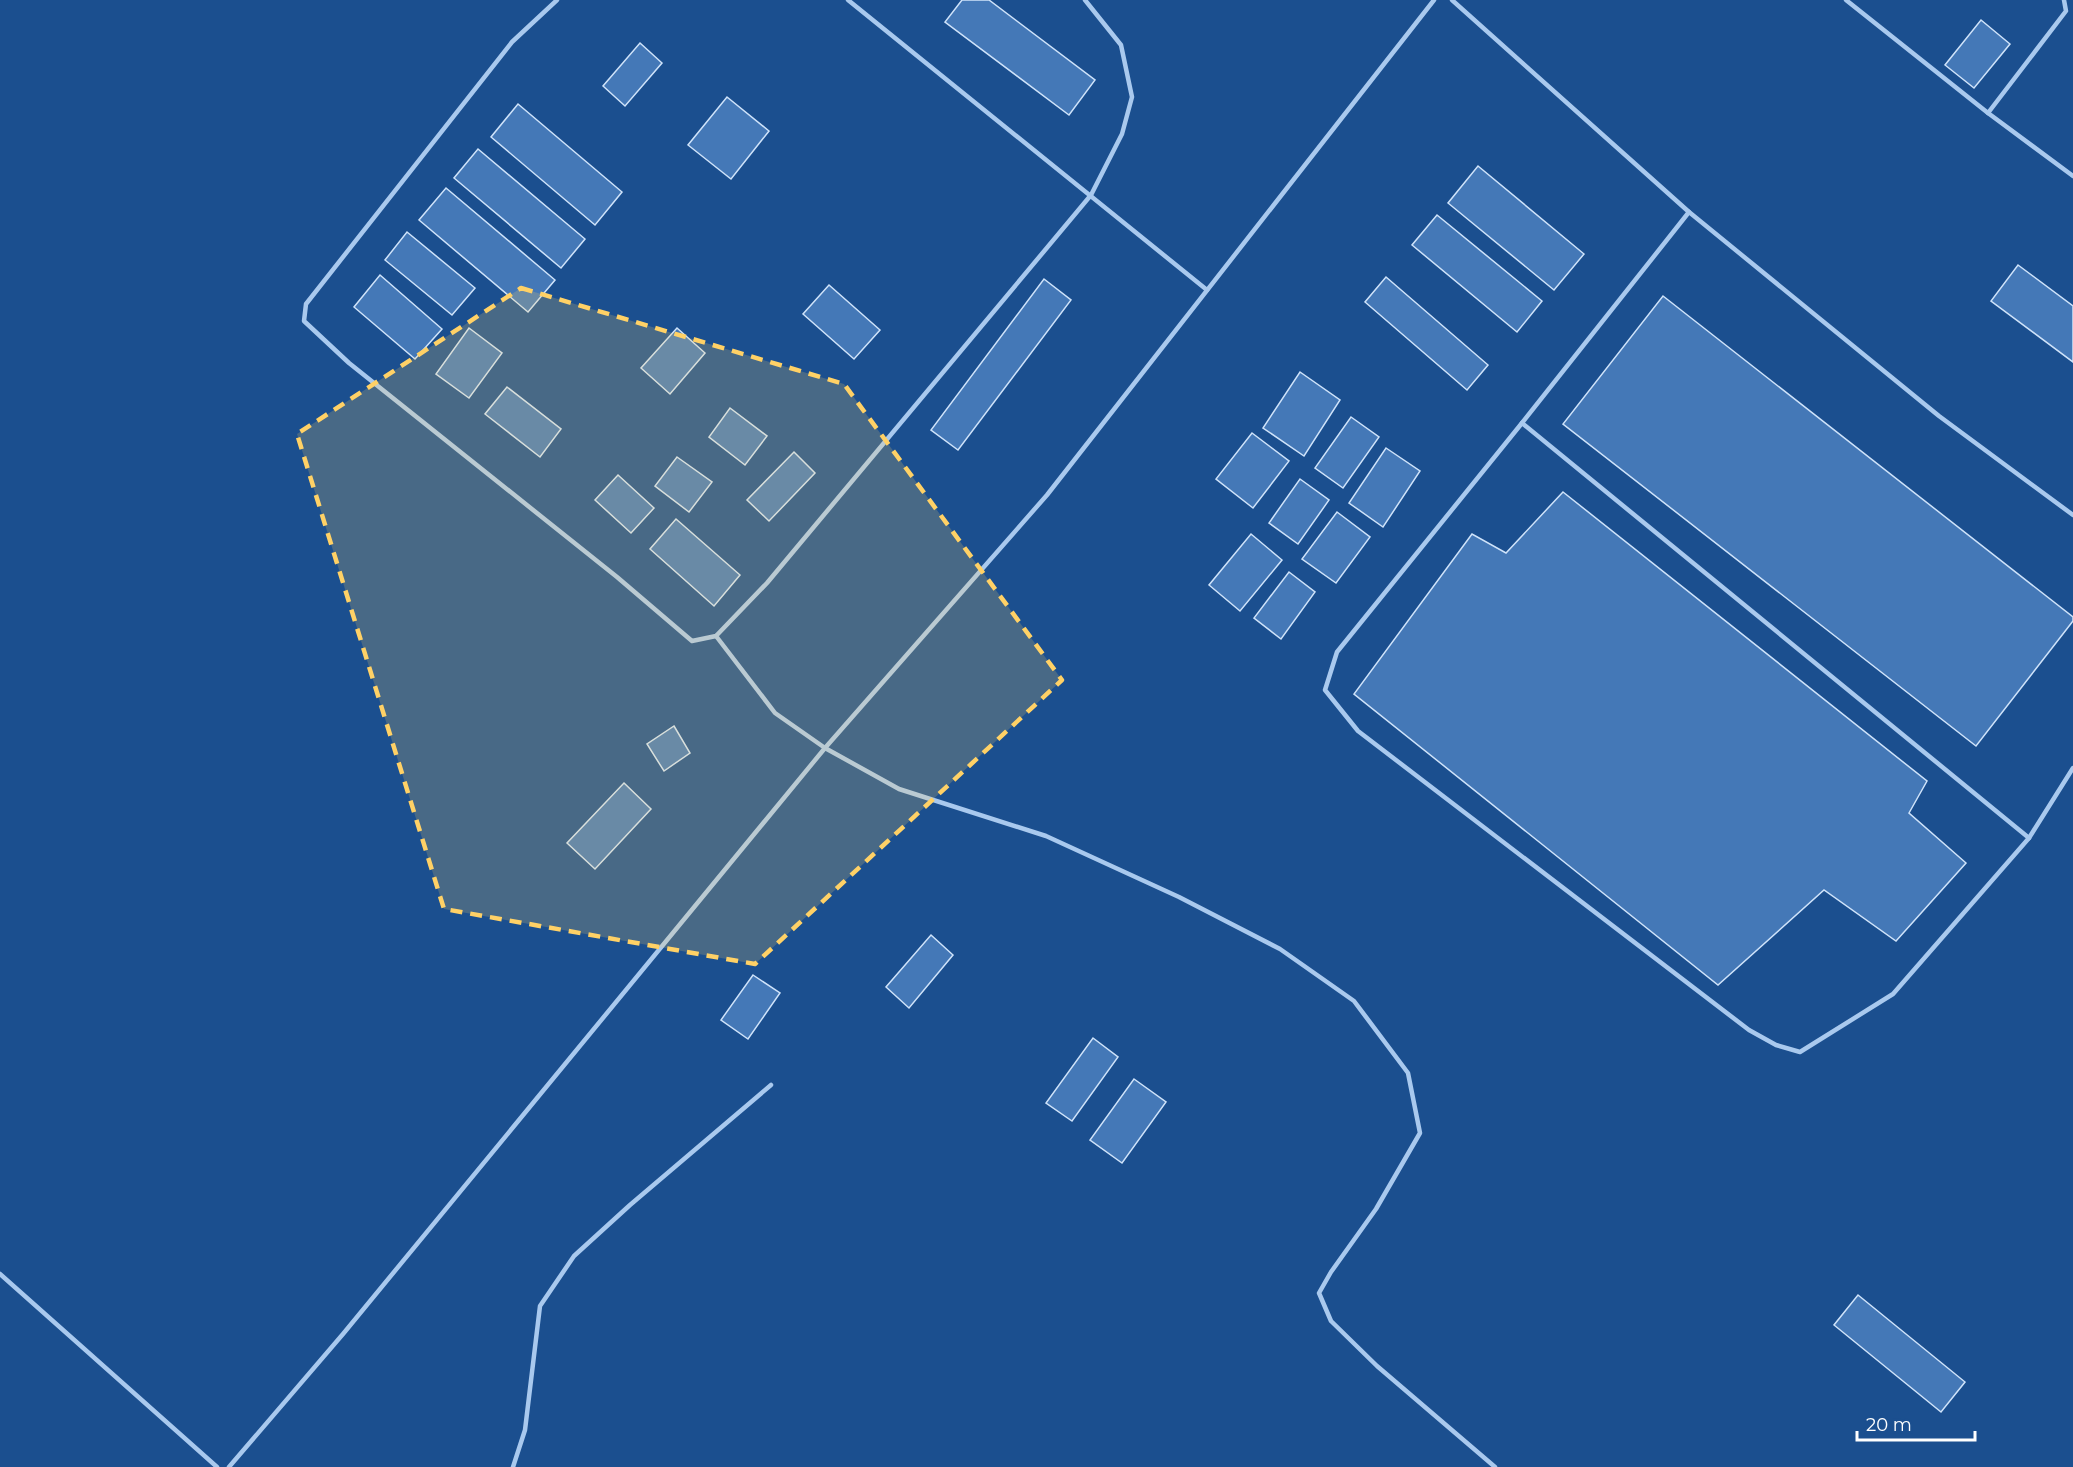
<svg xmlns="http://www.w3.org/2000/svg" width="2073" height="1467" font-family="Montserrat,sans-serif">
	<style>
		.building { fill: #4478b7; stroke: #cfe3fa; stroke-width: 1.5 }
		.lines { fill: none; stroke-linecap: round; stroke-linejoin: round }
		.service { stroke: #a9c9ee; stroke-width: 4.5 }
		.marked { fill: #ffd166; fill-opacity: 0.2; stroke: #ffd166; stroke-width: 4.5; stroke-dasharray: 12 8; stroke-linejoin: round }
	</style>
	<rect width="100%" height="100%" fill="#1b4f8f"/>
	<g class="building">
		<polygon points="962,0 989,0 1095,80 1069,115 945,22"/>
		<polygon points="1981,20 2010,44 1974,88 1945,65"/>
		<polygon points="640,43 662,63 625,106 603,86"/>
		<polygon points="727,97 769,131 731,179 688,145"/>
		<polygon points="518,104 622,192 595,225 491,137"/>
		<polygon points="478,149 585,239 561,268 454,178"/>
		<polygon points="1478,166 1584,254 1554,290 1448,203"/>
		<polygon points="446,188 555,280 528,312 419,220"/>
		<polygon points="1437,215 1542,301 1517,332 1412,245"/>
		<polygon points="407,232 475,288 452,315 385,260"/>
		<polygon points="2018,265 2073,306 2073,362 1991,301"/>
		<polygon points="380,275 442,329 415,359 354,307"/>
		<polygon points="1386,277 1488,365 1467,390 1365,302"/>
		<polygon points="1044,279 1071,300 958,450 931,430"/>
		<polygon points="829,285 880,330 854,359 803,314"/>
		<polygon points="1663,296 2073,617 2073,621 1976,746 1563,424"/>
		<polygon points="469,328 502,353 469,398 436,374"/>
		<polygon points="677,328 705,353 670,394 641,368"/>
		<polygon points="1300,372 1340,400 1304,456 1263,428"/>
		<polygon points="507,387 561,429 540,457 485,414"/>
		<polygon points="730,408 767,436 745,465 709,437"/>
		<polygon points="1351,417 1379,437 1343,488 1315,468"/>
		<polygon points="1252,433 1289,461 1253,508 1216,479"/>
		<polygon points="1386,448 1420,471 1383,527 1349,503"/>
		<polygon points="794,452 815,473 769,521 747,500"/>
		<polygon points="677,457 712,482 689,512 655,486"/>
		<polygon points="618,475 654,508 631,533 595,500"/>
		<polygon points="1300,479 1329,500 1298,544 1269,523"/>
		<polygon points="1563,492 1927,781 1909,813 1966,863 1896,941 1824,890 1718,985 1354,694 1472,534 1506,553"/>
		<polygon points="1337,512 1370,537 1336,583 1302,559"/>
		<polygon points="676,519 740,575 714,606 650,549"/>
		<polygon points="1251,534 1282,560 1240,611 1209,585"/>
		<polygon points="1289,572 1315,592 1281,639 1254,618"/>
		<polygon points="674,726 690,753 664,771 647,744"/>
		<polygon points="624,783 651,809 595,869 567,843"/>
		<polygon points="931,935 953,955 909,1008 886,987"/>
		<polygon points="753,975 780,993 748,1039 721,1020"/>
		<polygon points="1093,1038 1118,1057 1072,1121 1046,1103"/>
		<polygon points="1134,1079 1166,1102 1122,1163 1090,1140"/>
		<polygon points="1858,1295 1965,1382 1941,1412 1834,1325"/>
	</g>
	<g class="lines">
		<g class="service">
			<polyline points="557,0 512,42 306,304 304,321 349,363 617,577 692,641 716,636 767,583 1091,195 1122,134 1132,97 1121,45 1085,0"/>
			<polyline points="848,0 1207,290"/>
			<polyline points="1452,0 1689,212 1939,416 2073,515"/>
			<polyline points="1846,0 1988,113 2073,176"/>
			<polyline points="1988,113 2066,11 2064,0"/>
			<polyline points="1689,212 1522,423 1337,652 1325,690 1358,731 1749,1030 1776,1045 1800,1052 1893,994 2029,838 2073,768"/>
			<polyline points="1522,423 2029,838"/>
			<polyline points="716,636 775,713 825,748 899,789 1046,836 1179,897 1280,949 1354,1001 1408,1073 1420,1133 1376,1209 1331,1272 1319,1293 1331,1321 1377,1366 1495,1467"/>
			<polyline points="0,1274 217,1467"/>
			<polyline points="229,1467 343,1334 825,748 1047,495 1434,0"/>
			<polyline points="513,1467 525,1430 540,1306 574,1256 630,1205 771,1085"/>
		</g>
	</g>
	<path class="marked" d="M521 288 844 384 1062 680 755 964 444 909 297 434Z"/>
	<path d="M1857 1431v9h118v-9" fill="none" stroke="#ffffff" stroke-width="3"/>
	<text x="1866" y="1431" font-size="18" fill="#ffffff" stroke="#1b4f8f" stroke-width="4.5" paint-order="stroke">20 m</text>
</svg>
